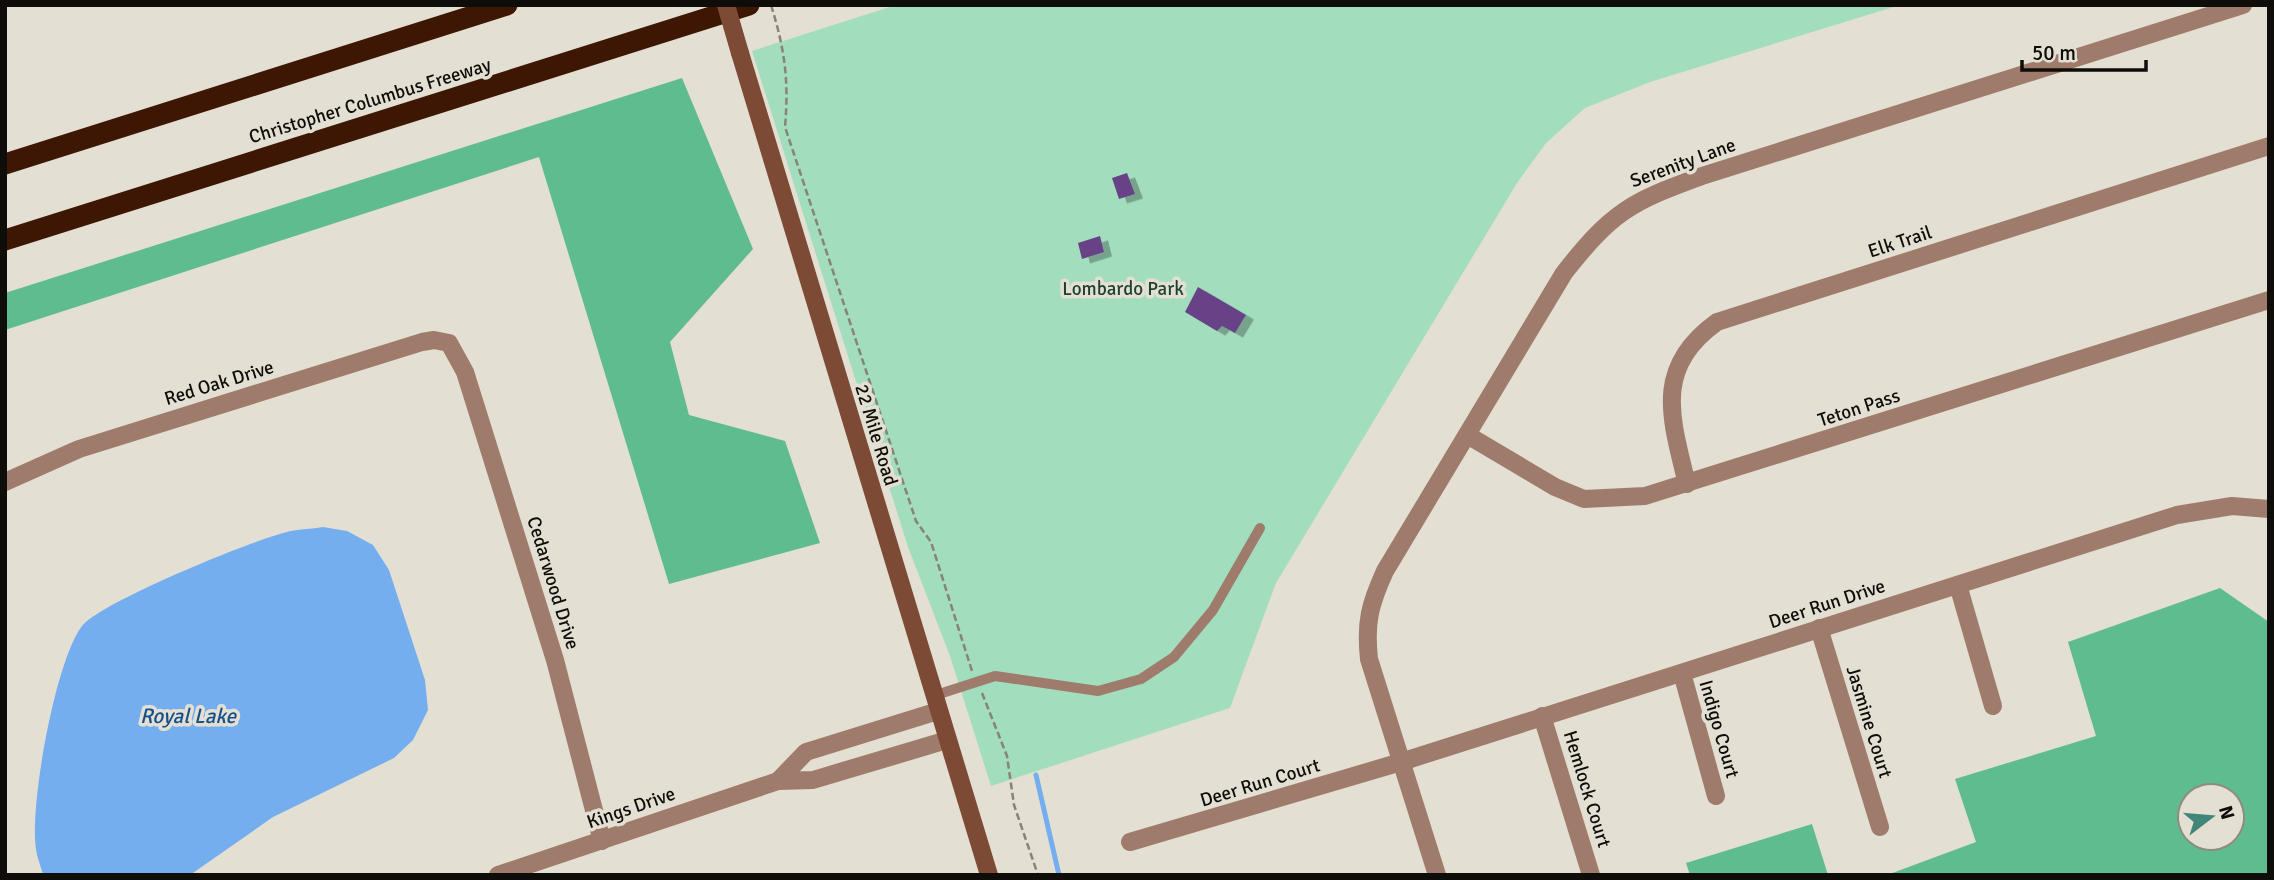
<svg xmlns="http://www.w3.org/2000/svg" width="2274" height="880" font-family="Signika,sans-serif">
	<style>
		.green { fill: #a2ddbd }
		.forest { fill: #5fbc8f; fill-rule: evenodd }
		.water { fill: #74aeef }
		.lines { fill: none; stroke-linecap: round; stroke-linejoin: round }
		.stream { stroke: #74aeef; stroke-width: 5 }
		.building { fill: #684386; filter: url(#shadow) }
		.path { stroke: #87837b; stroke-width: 2.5; stroke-dasharray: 7 3.5; stroke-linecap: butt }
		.lane { stroke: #9f7b6c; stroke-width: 10 }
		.street { stroke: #9f7b6c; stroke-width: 18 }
		.secondary { stroke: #7d4b35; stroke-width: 18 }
		.highway { stroke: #3d1704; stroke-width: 21 }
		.secondary-bridge { stroke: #7d4b35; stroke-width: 18 }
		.labels { text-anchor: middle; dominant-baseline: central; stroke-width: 7; stroke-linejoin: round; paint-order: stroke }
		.street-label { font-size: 19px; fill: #0f0d09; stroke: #e4dfd3 }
		.park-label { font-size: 19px; fill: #1b4330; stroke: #e4dfd3 }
		.water-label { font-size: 21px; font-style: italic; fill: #13508a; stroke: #e4dfd3 }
	</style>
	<defs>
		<filter id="shadow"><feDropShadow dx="8" dy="4.5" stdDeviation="0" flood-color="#0004"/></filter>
	</defs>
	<rect width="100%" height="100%" fill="#e4dfd3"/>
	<polygon class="green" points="896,5 1900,5 1650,82 1585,108 1546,143 1517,183 1276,583 1230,708 991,786 950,656 908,547 752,51"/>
	<g class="forest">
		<polygon points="682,78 753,249 670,342 689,415 785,441 820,543 669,584 539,157 5,330 5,293"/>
		<path d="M2220 588 2269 622V875H1887L1976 842 1955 779 2096 736 2068 642ZM2190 796H2232V838H2190Z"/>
		<polygon points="1812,824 1828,875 1690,875 1686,863"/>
	</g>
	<path class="water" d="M323 527 347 531 373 545 389 570 425 680 428 710 413 740 394 758 273 817 190 875H43C41 866 37 858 36 849 29 806 56 659 82 626 101 602 257 538 291 531 301 529 312 529 323 527Z"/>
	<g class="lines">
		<polyline class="stream" points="1036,775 1059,875"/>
	</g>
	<g class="building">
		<polygon points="1127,173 1135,194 1119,199 1112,178"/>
		<polygon points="1100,236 1104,252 1082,259 1078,243"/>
		<polygon points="1198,287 1246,315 1235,333 1222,326 1217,331 1185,312"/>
	</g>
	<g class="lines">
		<g class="path">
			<path d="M771 5C785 50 789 81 785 127L916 521 931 542 972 671"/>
			<polyline points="982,693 1007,756 1014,805 1038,875"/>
		</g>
		<polyline class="lane" points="933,696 995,676 1098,691 1141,679 1174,657 1213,610 1260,528"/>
		<g class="street">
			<polyline points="1469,436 1555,487 1584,499 1645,496 2269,300"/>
			<polyline points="5,482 79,449 422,342 434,340 449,343 465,372 555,660 602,841"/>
			<path d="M1687 484C1671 418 1653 368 1717 322L2269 146"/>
			<polyline points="1958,585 1993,706"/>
			<polyline points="1819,628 1880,827"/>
			<polyline points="1682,673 1716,796"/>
			<polyline points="938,711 806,752 778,781 813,780 947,740"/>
			<polyline points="1542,716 1591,875"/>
			<polyline points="1130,842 1401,762 2177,515 2232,506 2269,509"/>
			<polyline points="498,875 778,781"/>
			<path d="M1437 875 1369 659C1365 622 1370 604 1385 571L1564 273C1612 212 1630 202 1702 176L2243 5"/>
		</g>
		<polyline class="secondary" points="740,53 989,875"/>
		<g class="highway">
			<polyline points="5,164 507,5"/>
			<polyline points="5,240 749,5"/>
		</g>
		<polyline class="secondary-bridge" points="726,5 740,53"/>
	</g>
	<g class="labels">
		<g class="street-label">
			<text transform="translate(370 101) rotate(-17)">Christopher Columbus Freeway</text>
			<text transform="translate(1683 163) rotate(-20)">Serenity Lane</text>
			<text transform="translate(1900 242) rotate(-18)">Elk Trail</text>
			<text transform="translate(219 383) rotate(-17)">Red Oak Drive</text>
			<text transform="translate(1859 408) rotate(-18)">Teton Pass</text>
			<text transform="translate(876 435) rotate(73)">22 Mile Road</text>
			<text transform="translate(553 583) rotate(73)">Cedarwood Drive</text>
			<text transform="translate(1827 604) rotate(-18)">Deer Run Drive</text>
			<text transform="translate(1869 722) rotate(73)">Jasmine Court</text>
			<text transform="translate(1719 729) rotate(74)">Indigo Court</text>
			<text transform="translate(1260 783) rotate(-17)">Deer Run Court</text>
			<text transform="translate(1587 789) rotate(73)">Hemlock Court</text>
			<text transform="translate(631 808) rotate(-19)">Kings Drive</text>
		</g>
		<g class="park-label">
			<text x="1123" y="289">Lombardo Park</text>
		</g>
		<g class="water-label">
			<text x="188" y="716">Royal Lake</text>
		</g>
	</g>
	<rect width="2274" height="880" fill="none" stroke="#0f0d09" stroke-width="14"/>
	<g transform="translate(2211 817) rotate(74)"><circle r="33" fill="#e4dfd3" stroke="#8f8b82" stroke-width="2"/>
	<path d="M0-5L12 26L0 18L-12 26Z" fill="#42867a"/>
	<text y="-10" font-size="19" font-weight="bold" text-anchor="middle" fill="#0f0d09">N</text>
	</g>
	<path d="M2022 60v10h124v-10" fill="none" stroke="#0f0d09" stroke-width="3.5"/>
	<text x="2032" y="60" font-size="21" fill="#0f0d09" stroke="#e4dfd3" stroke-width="5" paint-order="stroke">50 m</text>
</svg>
